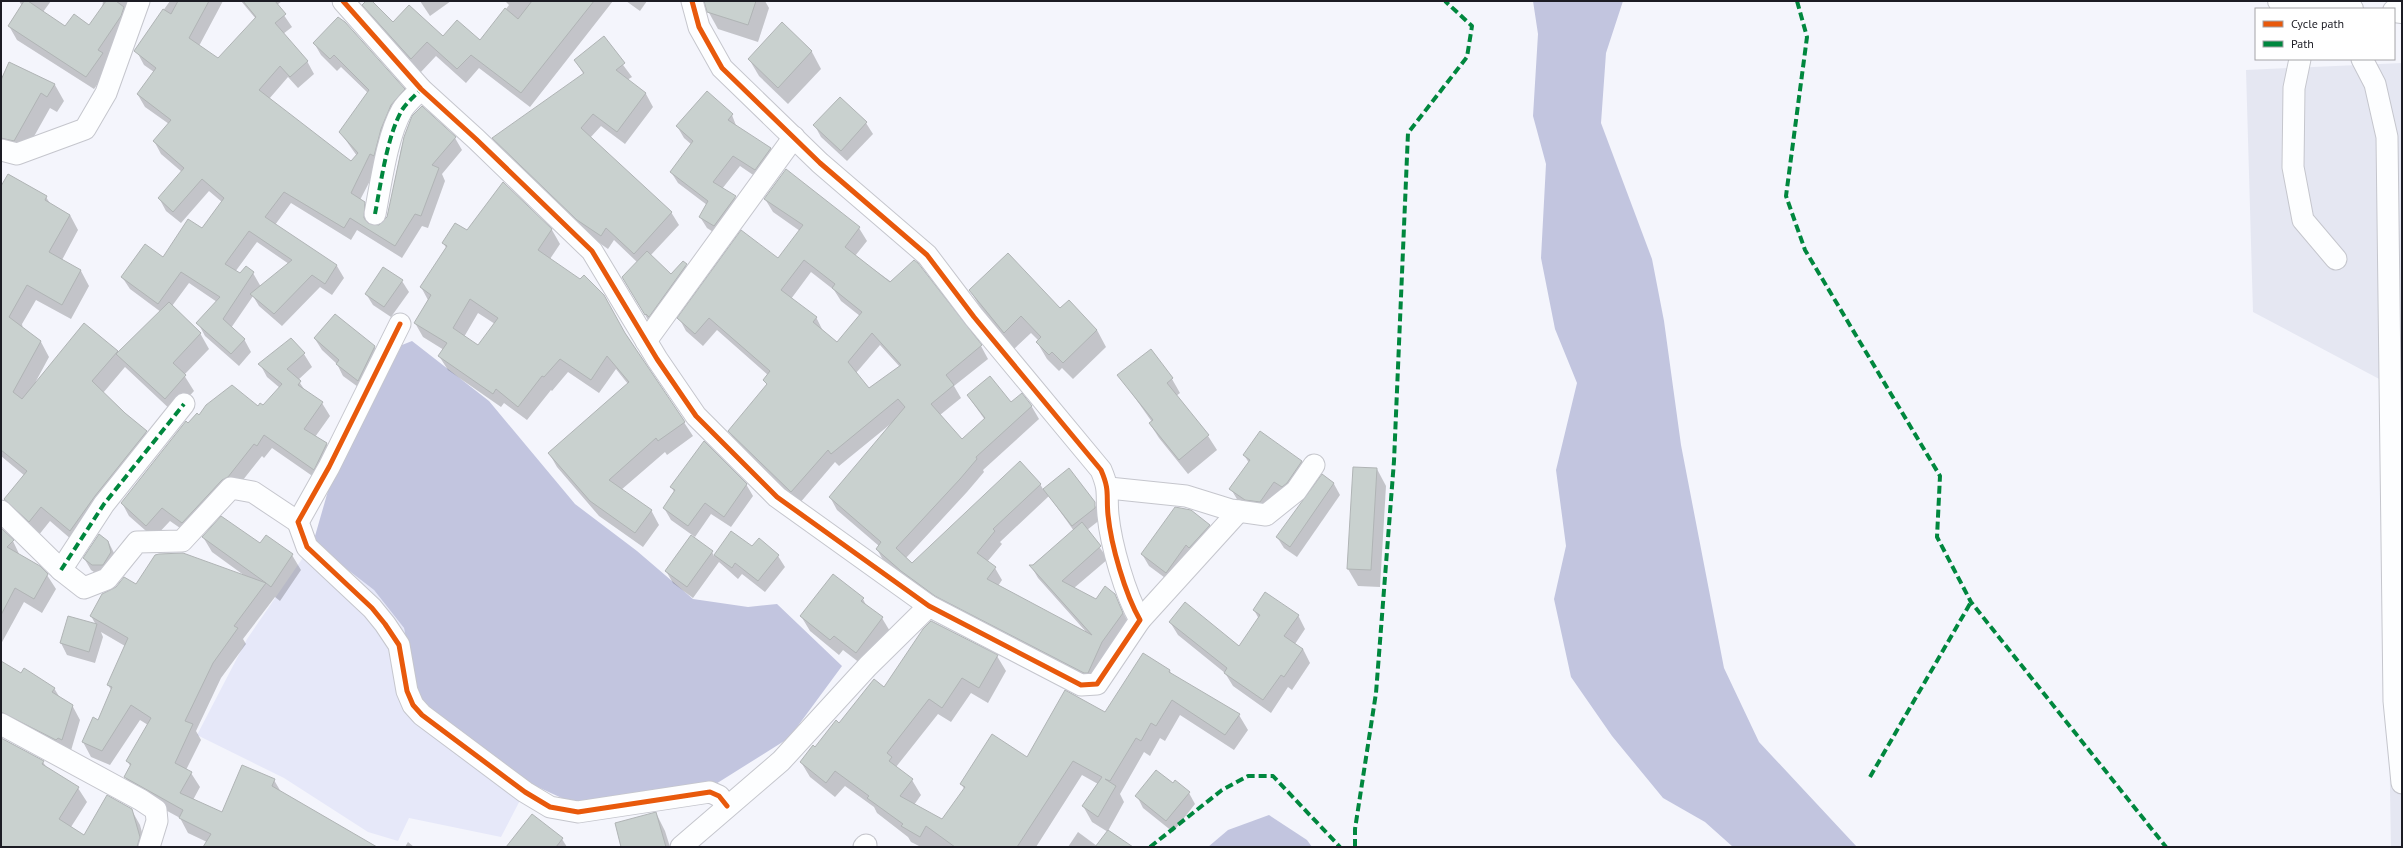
<svg xmlns="http://www.w3.org/2000/svg" width="2403" height="848" font-family="'PT Sans',sans-serif">
	<style>
		.built { fill: #e5e7f2 }
		.green { fill: #e6e8f9 }
		.water { fill: #c2c5df }
		.shadow { fill: #0003; fill-rule: evenodd }
		.building { fill: #c9d1cf; stroke: #b0b4b5; fill-rule: evenodd }
		.lines { fill: none; stroke-linecap: round; stroke-linejoin: round }
		.minor-casing { stroke: #c5c6cd; stroke-width: 23 }
		.highway-casing { stroke: #c5c6cd; stroke-width: 24 }
		.minor { stroke: #fdfeff; stroke-width: 21 }
		.highway { stroke: #fdfeff; stroke-width: 22 }
		.quiet { stroke: #00873e; stroke-width: 4; stroke-dasharray: 8 4; stroke-linecap: butt }
		.cycleway-casing { stroke: #fff; stroke-width: 8 }
		.cycleway { stroke: #e8590c; stroke-width: 5 }
	</style>
	<rect width="100%" height="100%" fill="#f4f5fc"/>
	<polygon class="built" points="2402,63 2402,847 2391,847 2383,381 2253,312 2246,70"/>
	<polygon class="green" points="313,543 374,590 404,628 420,703 529,783 501,837 409,818 398,841 368,832 284,778 197,735 247,639"/>
	<g class="water">
		<polygon points="1533,1 1623,1 1606,53 1601,123 1652,259 1664,321 1681,445 1724,668 1759,742 1857,847 1733,847 1705,822 1663,798 1612,736 1571,677 1554,599 1566,546 1556,470 1577,383 1555,329 1541,258 1546,164 1533,116 1538,34"/>
		<polygon points="412,341 489,401 575,504 637,551 693,599 748,607 777,604 842,666 789,738 711,787 577,805 529,783 419,703 404,628 374,590 313,543 332,477 392,349"/>
		<polygon points="1269,815 1307,840 1312,847 1208,847 1228,830"/>
	</g>
	<g class="shadow">
		<polygon points="19,1 51,1 43,12 65,27 90,26 102,8 103,1 140,1 110,67 94,89 17,40 9,26 22,6"/>
		<path d="M170 1H223L199 46 218 60 256 19 241 1H282L277 5 292 27 283 34 307 61 314 74 298 88 288 77 269 99 351 162 357 156 340 132 368 93 341 67 337 71 321 55 314 43 404 89 411 102 360 200 364 202 372 215 371 225 380 226 388 217 401 149 409 126 455 138 462 150 442 174 445 181 428 228 422 226 402 258 357 230 351 240 291 203 275 225 337 266 344 278 332 295 320 287 282 326 259 306 253 296 231 328 244 339 251 352 239 366 205 336 198 323 217 302 189 283 172 306 200 333 209 349 184 375 194 391 174 413 125 367 103 393 146 432 155 447 79 546 50 521 38 536 14 515 5 500 25 476 1 456V188L46 197 51 205 70 215 78 230 62 260 81 271 89 286 71 319 36 300 22 324 23 329 41 342 49 357 35 383 117 352 118 354 161 312 130 289 122 277 164 259 202 229 222 202 209 191 181 223 166 211 159 198 182 172 161 154 154 141 169 124 145 107 138 95 154 72 144 65 137 52V47ZM257 242 289 264 261 287 253 273 240 275 235 272Z"/>
		<polygon points="368,1 371,1 393,24 443,38 480,42 509,5 505,1 613,1 530,107 479,68 466,83 436,56 420,73 372,19 364,5"/>
		<polygon points="420,1 451,1 430,16"/>
		<polygon points="626,1 647,1 640,11"/>
		<polygon points="706,1 765,1 769,8 758,42 718,29 708,11"/>
		<polygon points="782,24 812,52 821,69 788,104 759,76 749,59"/>
		<polygon points="603,38 632,77 627,80 646,94 653,107 625,144 601,126 590,138 671,212 679,225 650,256 671,276 686,265 692,276 651,325 623,277 637,262 614,240 608,249 585,233 501,151 494,138 584,75 575,60"/>
		<polygon points="10,63 55,85 64,101 57,112 50,108 23,156 1,155 1,82"/>
		<polygon points="732,115 737,128 771,148 777,160 762,181 740,166 722,189 735,197 742,208 721,237 707,228 700,217 707,205 678,183 671,172 692,145 684,138 677,126"/>
		<polygon points="866,123 873,134 847,161 821,137 815,126"/>
		<path d="M503 183 552 230 560 244 550 259 627 336 693 436 667 455 665 452 621 490 651 510 659 525 643 547 599 516 557 467 549 453 628 384 616 369 599 393 568 372 552 391 551 390 527 420 504 403 501 407 448 370 439 356 444 350 423 337 415 323 428 300 421 287 447 249 443 243 467 232ZM478 313 495 324 478 347 464 337Z"/>
		<path d="M765 199 859 228 867 241 855 256 981 346 988 359 954 386 961 398 940 415 962 441 985 420 968 396 1011 404 1022 395 1032 407 1039 419 983 470 984 472 967 492 906 558 912 564 1040 484 1043 489 1094 503 1101 519 1087 530 1108 559 1074 588 1096 600 1114 594 1130 626 1095 685 944 608 884 562 877 549 879 546 837 510 830 497 893 422 839 466 835 462 799 504 736 444 729 431 767 385 764 380 768 375 717 330 703 346 686 331 679 318 778 259 800 231 773 212ZM811 272 834 290 841 301 860 316 837 343 823 331 816 317 791 299ZM880 345 900 367 868 389 856 373ZM1049 496 1074 531 1031 566 1038 578 1088 634 998 586 1002 580 995 568 987 562 1002 544 1000 542Z"/>
		<polygon points="402,281 409,292 391,317 373,305 366,294"/>
		<polygon points="970,290 1060,309 1097,330 1106,347 1073,379 1062,368 1059,371 1047,359 1037,342 1039,341 1031,333 1014,349 980,307"/>
		<polygon points="335,316 375,347 381,359 365,392 343,376 337,364 322,350 315,339"/>
		<polygon points="291,339 304,354 312,367 298,380 306,392 322,403 330,416 315,437 327,444 334,457 321,482 272,448 264,458 262,456 235,490 190,535 170,521 154,538 129,516 122,503 188,424 199,417 264,406 280,388 267,377 260,364"/>
		<polygon points="1119,375 1172,379 1180,393 1176,396 1208,436 1217,450 1188,474 1159,438 1150,424 1152,422"/>
		<polygon points="1244,455 1302,461 1311,478 1270,519 1241,506 1231,489 1249,463"/>
		<polygon points="1377,469 1386,486 1380,587 1358,586 1348,569"/>
		<polygon points="1322,476 1334,484 1340,495 1297,557 1284,548 1277,537"/>
		<polygon points="746,484 753,496 731,527 711,514 695,537 671,520 664,508 675,493 671,487"/>
		<polygon points="1210,525 1216,537 1172,583 1149,566 1142,554"/>
		<polygon points="1,528 13,541 20,556 47,575 56,589 42,613 24,602 1,644"/>
		<polygon points="731,533 753,548 778,556 785,567 765,592 742,574 738,579 719,562 693,598 673,583 666,571 712,552 714,556"/>
		<polygon points="203,537 261,544 292,555 301,570 280,601 275,597 243,639 246,644 221,678 196,731 201,740 186,770 191,773 200,787 193,800 223,814 274,780 281,792 375,847 204,847 207,842 188,833 180,818 133,792 125,777 131,767 127,761 148,725 140,720 110,765 91,757 83,742 99,721 112,691 108,685 125,646 101,632 103,637 95,663 67,655 61,643 96,625 91,616 137,585 245,576 212,552"/>
		<polygon points="108,541 114,553 117,564 100,576 91,570 84,558"/>
		<polygon points="863,599 867,607 882,618 891,633 865,667 843,650 839,655 810,631 801,616"/>
		<polygon points="1254,610 1298,615 1305,629 1295,644 1303,649 1310,663 1292,690 1288,687 1271,713 1233,686 1225,673 1178,635 1170,622 1239,647 1259,619"/>
		<polygon points="997,656 1006,671 988,703 971,693 951,722 938,714 896,767 912,780 921,795 914,805 942,820 965,790 961,784 1028,758 1105,713 1170,671 1172,676 1239,715 1248,730 1234,750 1180,715 1165,741 1160,738 1150,756 1144,752 1120,794 1124,802 1108,831 1130,847 1068,847 1078,832 1097,846 1108,832 1092,822 1083,806 1098,784 1082,775 1036,847 921,847 911,842 908,837 877,813 874,807 845,786 835,797 810,777 801,762 839,724 885,689"/>
		<polygon points="1,662 21,675 54,688 60,698 72,705 80,720 70,754 1,715"/>
		<polygon points="1,739 43,762 47,768 78,788 87,802 71,827 85,836 131,809 140,825 146,847 1,847"/>
		<polygon points="1189,793 1195,804 1173,832 1143,808 1137,796"/>
		<polygon points="656,813 665,831 670,847 622,847"/>
		<polygon points="562,839 567,847 507,847"/>
		<polygon points="408,842 414,847 405,847"/>
	</g>
	<g class="building">
		<polygon points="24,1 28,1 65,26 74,14 89,25 106,1 116,1 124,7 121,16 98,50 103,53 86,77 8,26"/>
		<polygon points="178,1 209,1 189,38 218,58 256,17 243,1 275,1 286,14 275,23 308,61 290,77 280,66 259,90 351,161 358,153 339,132 369,90 334,55 330,59 313,43 338,17 345,22 405,89 391,105 381,129 374,156 370,154 351,193 365,202 364,218 368,223 379,225 387,217 404,137 412,116 422,106 456,137 432,165 439,168 421,216 415,214 395,246 350,218 344,228 284,192 265,217 337,265 325,284 312,275 274,314 250,294 292,260 249,231 225,264 240,273 246,266 254,272 223,319 245,339 231,354 196,323 220,297 181,272 158,304 121,277 145,244 163,257 188,219 202,228 224,198 202,179 173,212 158,198 184,168 153,141 171,120 137,94 156,68 134,51 163,9 171,14"/>
		<polygon points="366,1 372,1 393,22 409,5 443,36 457,20 480,40 505,8 518,19 532,1 594,1 521,93 471,55 457,69 427,42 411,59 362,5"/>
		<polygon points="704,1 756,1 748,25 707,12"/>
		<polygon points="782,22 812,51 778,88 748,59"/>
		<polygon points="604,36 625,63 616,70 646,93 617,132 593,114 581,128 672,212 634,254 606,228 601,236 577,220 492,138 584,73 574,60"/>
		<polygon points="9,62 55,84 47,97 41,93 14,141 1,138 1,80"/>
		<polygon points="707,91 733,114 728,120 771,148 755,170 733,156 713,182 736,196 714,226 699,217 708,201 670,172 693,141 676,126"/>
		<polygon points="840,97 867,122 841,151 813,125"/>
		<path d="M786 169 860 227 845 247 890 282 914 260 918 263 982 345 946 375 954 385 931 404 962 439 985 418 967 395 990 376 1011 402 1022 393 1032 406 976 457 977 459 960 479 896 548 912 563 1020 461 1041 484 993 529 995 531 977 553 996 567 987 579 1092 635 1029 565H1033L1082 522 1101 546 1062 581 1096 599 1105 586 1115 594 1123 613 1102 642 1088 673H1084L935 596 901 571 876 549 881 542 829 497 905 407 898 399 831 454 828 450 791 492 728 431 767 384 763 380 770 371 709 318 695 334 677 318 741 230 778 258 803 225 764 199ZM804 260 835 284 832 288 862 312 837 342 813 322 817 317 781 290ZM872 333 901 365 869 388 848 362Z"/>
		<polygon points="8,174 47,196 45,200 70,215 49,252 81,270 62,305 27,285 9,317 41,341 13,392 22,399 84,323 118,351 92,381 125,413 147,431 95,496 70,531 41,507 29,522 4,499 27,471 1,450 1,186"/>
		<path d="M503 182 552 229 538 250 580 279 584 275 604 295 625 333 685 422 658 441 656 438 609 480 652 510 635 533 590 501 548 453 629 382 607 356 591 380 560 359 544 377 542 376 518 407 496 389 493 394 438 356 447 343 414 323 431 295 420 287 447 246 442 243 455 223 467 230ZM470 299 498 318 478 345 453 328Z"/>
		<polygon points="647,251 671,274 683,261 687,264 649,317 646,314 645,315 622,277"/>
		<polygon points="1008,253 1060,308 1069,300 1097,330 1063,363 1052,352 1049,355 1036,342 1041,337 1021,316 1004,333 969,290"/>
		<polygon points="383,267 403,280 384,307 365,294"/>
		<polygon points="169,302 201,333 173,363 186,375 165,399 116,354"/>
		<polygon points="335,314 375,346 358,381 336,364 339,360 314,338"/>
		<polygon points="291,338 305,353 287,369 301,381 298,385 323,402 304,429 327,443 314,470 264,435 257,446 254,444 228,477 222,480 182,523 162,508 146,526 121,503 186,421 188,423 197,413 199,415 206,405 232,385 258,406 260,403 263,405 282,384 258,364"/>
		<polygon points="1151,349 1173,378 1167,383 1209,435 1179,460 1149,423 1153,420 1117,375"/>
		<polygon points="1260,431 1302,461 1287,483 1282,487 1274,482 1260,502 1245,500 1229,489 1250,460 1243,455"/>
		<polygon points="704,441 747,484 724,517 705,503 688,526 663,508 675,490 670,487"/>
		<polygon points="1353,467 1377,468 1371,570 1347,569"/>
		<polygon points="1069,468 1095,502 1095,508 1072,526 1043,489"/>
		<polygon points="1322,474 1334,483 1290,547 1276,537"/>
		<polygon points="1175,507 1191,510 1210,525 1189,548 1186,545 1166,573 1141,554"/>
		<polygon points="221,516 260,543 266,535 293,554 271,587 266,583 234,626 238,628 213,663 185,721 193,724 175,763 192,772 180,793 222,812 242,765 275,779 272,786 377,847 203,847 211,834 179,818 183,810 124,777 131,764 126,761 151,718 131,705 102,751 82,742 93,717 98,720 112,687 107,685 128,638 90,616 102,594 116,587 124,577 136,584 155,555 159,554 183,553 266,583 202,537"/>
		<polygon points="1,528 14,540 7,547 40,566 48,574 34,599 15,588 1,615"/>
		<polygon points="731,531 752,546 759,538 779,555 758,581 735,563 732,568 714,555"/>
		<polygon points="99,534 108,541 111,552 103,565 92,565 83,558"/>
		<polygon points="691,535 713,551 687,587 665,571"/>
		<polygon points="833,574 864,598 861,601 883,617 856,653 834,636 830,640 800,616"/>
		<polygon points="1265,592 1299,615 1284,636 1303,649 1284,677 1281,675 1263,700 1224,673 1227,668 1169,622 1185,602 1239,646 1260,615 1253,610"/>
		<polygon points="68,616 97,624 89,652 60,643"/>
		<polygon points="931,621 998,655 979,688 962,678 942,708 929,699 887,753 892,757 889,761 913,779 900,796 942,819 965,787 960,784 992,734 1027,757 1065,690 1105,712 1143,653 1170,670 1169,672 1240,714 1225,735 1172,700 1156,726 1151,723 1141,741 1136,738 1110,781 1105,779 1116,786 1098,817 1082,806 1102,777 1073,761 1017,847 955,847 926,826 920,837 901,826 903,824 867,798 869,796 835,771 826,783 800,762 813,745 815,747 836,720 839,723 874,679 884,687 923,629"/>
		<polygon points="1,661 21,673 24,668 55,688 52,692 73,705 62,740 58,738 56,740 1,712"/>
		<polygon points="1,738 44,761 42,764 79,787 59,819 84,835 107,795 132,809 140,837 137,847 1,847"/>
		<polygon points="1156,770 1173,783 1175,780 1190,792 1166,821 1135,796"/>
		<polygon points="656,812 666,847 621,847 615,823"/>
		<polygon points="532,814 563,838 556,847 506,847"/>
		<polygon points="1108,830 1133,847 1095,847"/>
	</g>
	<g class="lines">
		<defs>
			<g id="minor">
				<path d="M343 1 421 89 476 139 592 251 657 359 696 416 777 497 929 606 1081 685 1097 684 1140 620C1125 594 1111 545 1108 515 1106 494 1110 491 1101 470L974 317 927 255 820 163 722 68 699 27 692 1"/>
				<polyline points="2300,59 2294,88 2293,167 2303,220 2336,259"/>
				<polyline points="2362,59 2375,84 2387,137 2394,701 2402,783"/>
				<polyline points="1,150 17,154 85,129 106,93 139,1"/>
				<path d="M375 214C381 183 387 136 402 110 407 102 415 96 421 89"/>
				<polyline points="400,324 329,467 298,522 307,547 372,608 385,624 399,645 407,691 413,705 422,715 525,792 550,807 578,812 710,792 719,796 727,806"/>
				<polyline points="646,341 794,137"/>
				<polyline points="1109,488 1186,496 1231,510 1266,515 1296,491 1314,465"/>
				<polyline points="1,511 61,570 84,588 107,579 137,542 182,541 231,488 253,492 298,522"/>
				<polyline points="61,570 104,504 184,404"/>
				<polyline points="1140,620 1239,511"/>
				<polyline points="1,724 141,800 156,810 157,821 149,847"/>
				<polyline points="681,847 781,761 868,666 929,606"/>
				<polyline points="864,847 866,845"/>
			</g>
			<g id="highway">
				<polyline points="2279,1 2352,9"/>
				<polyline points="2394,11 2402,12"/>
			</g>
		</defs>
		<use href="#minor" class="minor-casing"/>
		<use href="#highway" class="highway-casing"/>
		<use href="#minor" class="minor"/>
		<use href="#highway" class="highway"/>
		<g class="quiet">
			<polyline points="1797,1 1807,37 1786,196 1805,250 1940,476 1937,537 1971,602 2166,847"/>
			<path d="M375 214C381 183 387 136 402 110 407 102 415 96 421 89"/>
			<polyline points="61,570 104,504 184,404"/>
			<polyline points="1870,777 1971,602"/>
			<polyline points="1150,847 1222,790 1248,776 1273,776 1340,847"/>
			<polyline points="1355,847 1355,829 1376,693 1394,461 1408,133 1467,57 1472,26 1445,1"/>
		</g>
		<defs>
			<g id="cycleway">
				<path d="M343 1 421 89 476 139 592 251 657 359 696 416 777 497 929 606 1081 685 1097 684 1140 620C1125 594 1111 545 1108 515 1106 494 1110 491 1101 470L974 317 927 255 820 163 722 68 699 27 692 1"/>
				<polyline points="400,324 329,467 298,522 307,547 372,608 385,624 399,645 407,691 413,705 422,715 525,792 550,807 578,812 710,792 719,796 727,806"/>
			</g>
		</defs>
		<use href="#cycleway" class="cycleway-casing"/>
		<use href="#cycleway" class="cycleway"/>
	</g>
	<rect width="2403" height="848" fill="none" stroke="#1c1c24" stroke-width="4"/>
	<rect x="2255" y="8" width="140" height="52" fill="#ffffff" stroke="#a4a4a7"/>
	<rect x="2263" y="21" width="20" height="6" fill="#e8590c" stroke="#a4a4a7"/>
	<text x="2291" y="28" font-size="12" fill="#1c1c24">Cycle path</text>
	<rect x="2263" y="41" width="20" height="6" fill="#00873e" stroke="#a4a4a7"/>
	<text x="2291" y="48" font-size="12" fill="#1c1c24">Path</text>
</svg>
